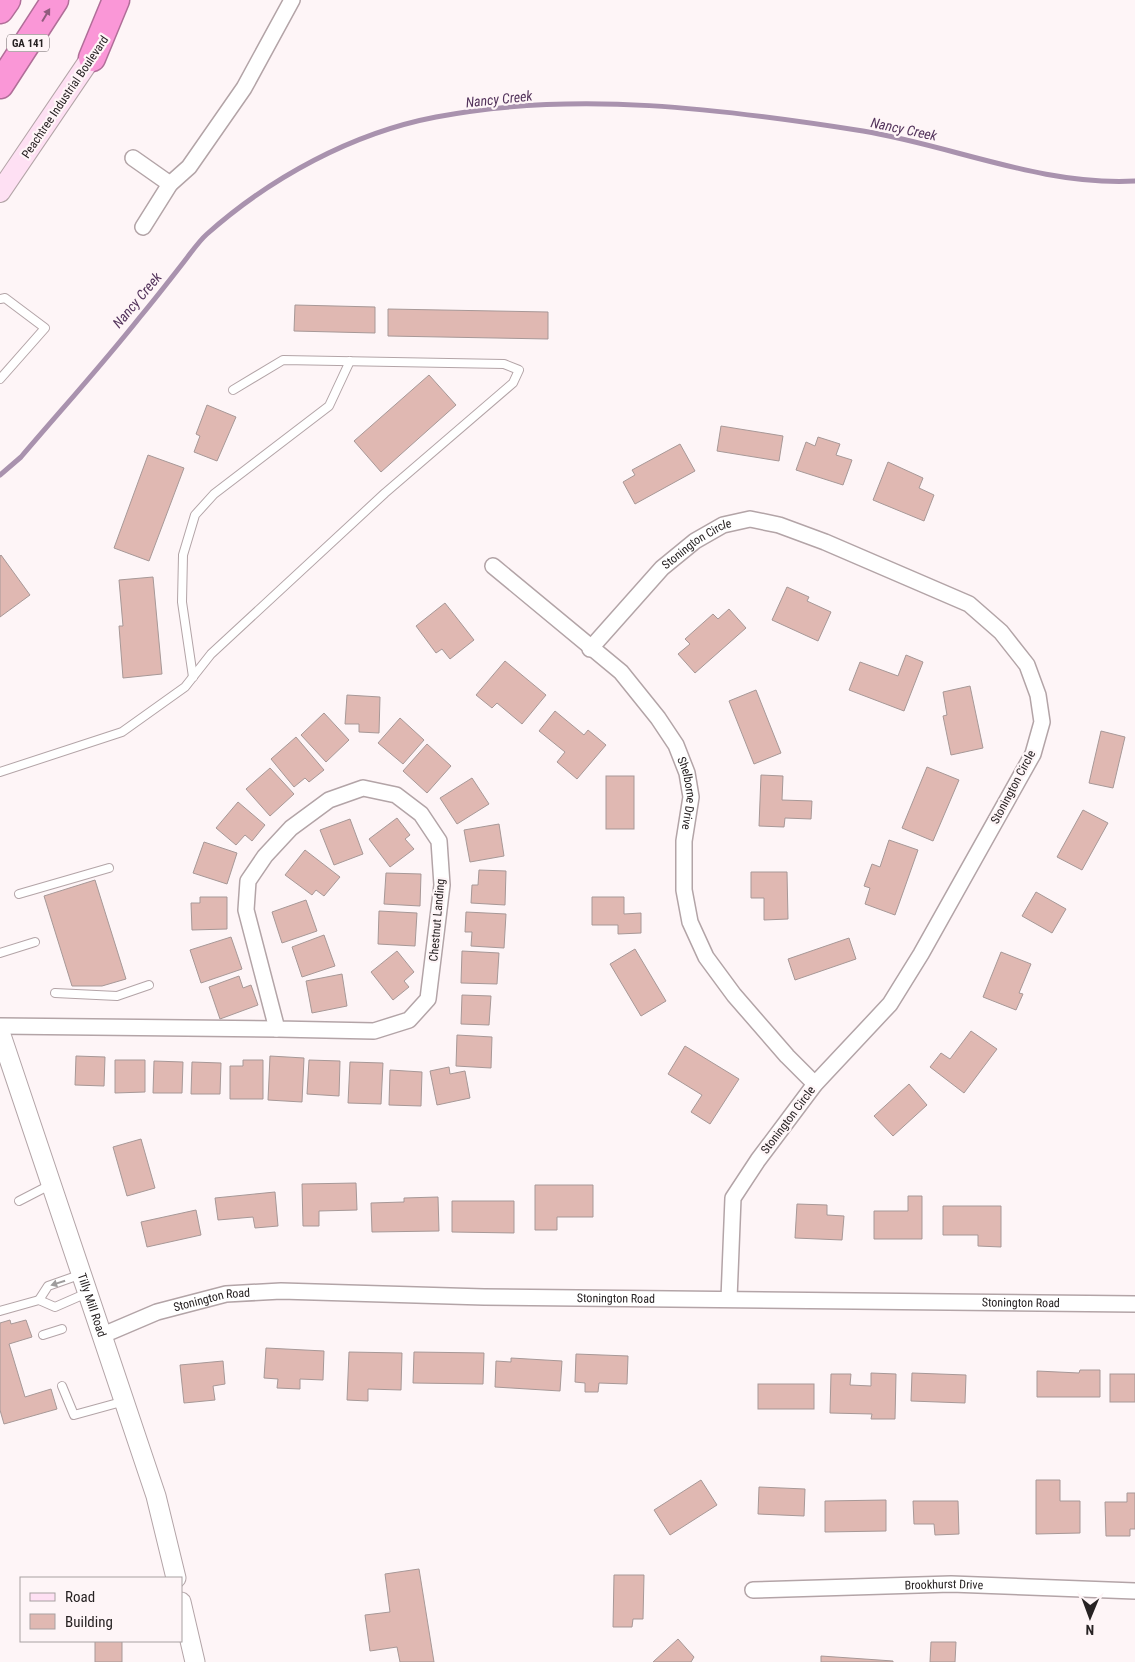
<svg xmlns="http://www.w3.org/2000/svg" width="1135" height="1662" font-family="'Roboto Condensed',sans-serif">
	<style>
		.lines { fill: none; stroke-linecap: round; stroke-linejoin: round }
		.stream { stroke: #a992ae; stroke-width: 5 }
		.building { fill: #e0b8b2; stroke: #a79897 }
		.service-casing { stroke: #b3a4a7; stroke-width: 10 }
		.minor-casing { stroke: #b3a4a7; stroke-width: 18 }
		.tertiary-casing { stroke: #b3a4a7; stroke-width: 21 }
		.secondary-casing { stroke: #b3a4a7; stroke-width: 22 }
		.motorway-casing { stroke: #b06e98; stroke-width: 29 }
		.service { stroke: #fff; stroke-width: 8 }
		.minor { stroke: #fff; stroke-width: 15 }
		.tertiary { stroke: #fff; stroke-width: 19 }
		.secondary { stroke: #fee0f3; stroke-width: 20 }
		.motorway { stroke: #fa97d7; stroke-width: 26 }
		.oneway { fill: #905c7d }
		.oneway2 { fill: #9e9c9c }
		.labels { text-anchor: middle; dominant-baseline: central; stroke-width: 4.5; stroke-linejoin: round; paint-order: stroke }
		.shield { fill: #fef5f7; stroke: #686163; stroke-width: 1 }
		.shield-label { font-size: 11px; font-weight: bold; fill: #272223 }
		.street-label { font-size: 12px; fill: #272223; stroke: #fef5f7 }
		.water-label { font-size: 14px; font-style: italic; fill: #53335b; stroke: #fef5f7 }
	</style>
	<rect width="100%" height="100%" fill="#fef5f7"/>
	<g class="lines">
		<path class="stream" d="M0 475 21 457C61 410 102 365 140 317 155 299 169 281 183 263 191 253 198 242 207 234 270 178 352 133 436 117 576 90 723 109 863 131 954 146 1041 186 1135 181"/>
	</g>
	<g class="building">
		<polygon points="295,305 375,307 375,333 294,331"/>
		<polygon points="388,309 548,312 548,339 388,336"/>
		<polygon points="429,375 456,405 381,472 354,441"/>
		<polygon points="207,405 236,417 217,461 194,452 200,436 196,434"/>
		<polygon points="721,426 783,436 779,461 717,451"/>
		<polygon points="818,437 840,444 836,455 852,460 843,485 796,470 806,442 815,446"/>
		<polygon points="680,444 695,471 635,504 623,482 635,475 632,470"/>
		<polygon points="148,455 184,468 149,561 114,548"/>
		<polygon points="888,462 923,478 919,488 934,495 924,521 873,500"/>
		<polygon points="1,555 30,595 0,617 0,556"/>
		<polygon points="153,577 162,674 123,678 119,626 123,626 119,580"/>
		<polygon points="787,587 809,597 807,601 831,612 818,641 772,620"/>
		<polygon points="445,603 474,640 450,659 442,649 436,653 416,626"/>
		<polygon points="729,609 746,628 695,673 678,654 690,644 685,639 713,614 718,619"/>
		<polygon points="906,655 923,662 904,711 849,690 860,662 898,676"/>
		<polygon points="505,661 546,695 522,724 497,703 492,708 476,695"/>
		<polygon points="970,686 983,748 951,755 943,716 947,715 943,692"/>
		<polygon points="756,690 781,753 754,764 729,701"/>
		<polygon points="347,695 380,697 379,733 359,732 359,724 345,724"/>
		<polygon points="555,711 584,735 588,730 606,745 577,779 557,762 565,752 539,731"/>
		<polygon points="324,713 349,740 326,762 301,735"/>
		<polygon points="400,718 424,740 403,764 378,743"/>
		<polygon points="1101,731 1125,737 1113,788 1089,783"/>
		<polygon points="296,737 324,770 309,782 305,778 294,787 271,759"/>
		<polygon points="427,744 451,766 427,793 403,771"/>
		<polygon points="927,767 959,780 933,841 902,828"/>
		<polygon points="270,768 294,794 270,816 246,789"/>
		<polygon points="761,775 783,776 782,800 812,801 811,819 785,818 784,827 759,826"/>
		<rect x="606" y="776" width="28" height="53"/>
		<polygon points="472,778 489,804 457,824 440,798"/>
		<polygon points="238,802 265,825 252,841 245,835 236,845 216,828"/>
		<polygon points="1083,810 1108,823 1082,870 1057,857"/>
		<polygon points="397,818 410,835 405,839 414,849 390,867 369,839"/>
		<polygon points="350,819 363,854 334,865 320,830"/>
		<polygon points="499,824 504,856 470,862 464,830"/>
		<polygon points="889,840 918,850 895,915 865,904 870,888 864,886 872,864 880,867"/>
		<polygon points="204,842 237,853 227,884 193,873"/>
		<polygon points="305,850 340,877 324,896 316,890 312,895 285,875"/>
		<polygon points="479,870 506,871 505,905 471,903 472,885 478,885"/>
		<polygon points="751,872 787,872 788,919 764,920 764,898 751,898"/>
		<polygon points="386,873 421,874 420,906 384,904"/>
		<polygon points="95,880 126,979 102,986 72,986 44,896"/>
		<polygon points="1036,892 1066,909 1052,933 1022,916"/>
		<polygon points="200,897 227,897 227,929 192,930 191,903 200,903"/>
		<polygon points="592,897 624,897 624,914 641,913 641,933 618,934 618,925 592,925"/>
		<polygon points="306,900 317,931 282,943 272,912"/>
		<polygon points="379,911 417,913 415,946 378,944"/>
		<polygon points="466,912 506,914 504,948 471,946 472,932 465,932"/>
		<polygon points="324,935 335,966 302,977 292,947"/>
		<polygon points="231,937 242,969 201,983 190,950"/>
		<polygon points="849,938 856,959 795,980 788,959"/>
		<polygon points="635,949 666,1001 641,1016 610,964"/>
		<polygon points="397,951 414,972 404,981 409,987 393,1000 371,972"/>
		<polygon points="462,951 499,953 497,984 461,983"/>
		<polygon points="1001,952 1031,964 1019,993 1023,994 1016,1010 983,997"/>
		<polygon points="342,974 347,1006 312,1013 306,981"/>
		<polygon points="239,976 243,988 251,985 258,1005 220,1019 209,987"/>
		<polygon points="462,995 491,996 489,1025 461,1024"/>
		<polygon points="971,1031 997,1049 964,1093 930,1067 941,1053 950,1059"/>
		<polygon points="457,1035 492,1037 491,1068 456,1066"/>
		<polygon points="685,1046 739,1079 710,1124 691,1112 702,1095 668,1074"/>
		<polygon points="76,1056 105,1057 104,1086 75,1085"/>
		<polygon points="270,1056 304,1058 302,1102 268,1100"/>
		<polygon points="115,1060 145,1060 145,1092 115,1093"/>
		<polygon points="243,1060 263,1060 263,1099 230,1099 230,1066 243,1066"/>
		<polygon points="309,1060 340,1061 339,1096 307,1094"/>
		<polygon points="154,1061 183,1062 182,1093 153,1093"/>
		<polygon points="192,1062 221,1063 220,1094 191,1094"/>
		<polygon points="350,1062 383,1063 381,1104 348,1103"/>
		<polygon points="449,1067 450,1074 465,1071 470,1098 437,1105 430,1071"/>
		<polygon points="390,1070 422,1072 421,1106 389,1105"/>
		<polygon points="909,1084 927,1105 893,1136 874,1116"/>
		<polygon points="141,1139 155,1188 127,1196 113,1147"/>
		<polygon points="356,1183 357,1210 319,1211 319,1226 303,1226 302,1184"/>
		<polygon points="535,1185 593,1185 593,1217 557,1217 557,1230 535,1230"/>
		<polygon points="275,1192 278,1226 255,1228 253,1217 218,1220 215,1198"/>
		<polygon points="908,1196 922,1196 922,1239 874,1239 874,1211 908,1211"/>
		<polygon points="438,1197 439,1231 372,1232 371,1203 404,1202 404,1198"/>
		<polygon points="452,1201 514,1201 514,1233 452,1232"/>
		<polygon points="797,1204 827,1205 827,1215 844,1216 842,1240 795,1238"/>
		<polygon points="943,1206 1001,1206 1001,1247 978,1246 978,1235 943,1235"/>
		<polygon points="196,1210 201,1235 147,1247 141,1222"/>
		<polygon points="10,1320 11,1324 26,1320 32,1337 9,1344 25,1397 51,1389 57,1409 4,1424 0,1410 0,1323"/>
		<polygon points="266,1348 324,1351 323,1380 300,1379 300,1389 277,1388 278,1379 264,1378"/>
		<polygon points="349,1352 402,1353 401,1390 368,1389 368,1401 347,1400"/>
		<polygon points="414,1352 484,1353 483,1384 413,1383"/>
		<polygon points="576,1354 628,1356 627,1384 599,1383 598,1392 585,1392 585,1383 575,1382"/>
		<polygon points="511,1358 562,1361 560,1391 495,1387 496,1361 511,1362"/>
		<polygon points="223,1361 225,1384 213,1386 215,1400 184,1403 180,1365"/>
		<polygon points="1080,1370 1100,1370 1100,1397 1037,1397 1037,1371 1079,1373"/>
		<polygon points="871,1373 896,1374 895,1419 871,1419 872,1414 830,1413 831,1374 851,1374 850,1385 871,1386"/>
		<polygon points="912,1373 966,1375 965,1403 911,1401"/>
		<rect x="1110" y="1374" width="25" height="28"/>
		<rect x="758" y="1384" width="56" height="25"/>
		<polygon points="701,1480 717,1505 670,1535 654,1510"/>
		<polygon points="1036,1480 1060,1480 1060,1501 1080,1501 1080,1533 1036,1534"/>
		<polygon points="759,1487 805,1489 804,1516 758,1514"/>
		<polygon points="1127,1493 1135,1493 1135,1529 1130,1529 1130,1536 1106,1536 1105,1502 1127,1502"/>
		<polygon points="886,1500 886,1531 825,1532 825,1501"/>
		<polygon points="913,1501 958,1501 959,1534 935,1535 934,1524 914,1524"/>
		<polygon points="419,1569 434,1662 400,1662 397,1647 370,1651 365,1615 390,1612 385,1574"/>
		<polygon points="614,1575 644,1575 643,1619 633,1619 632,1627 613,1627"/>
		<polygon points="678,1639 694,1657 691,1662 653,1662"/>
		<rect x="95" y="1641" width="27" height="21"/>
		<polygon points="931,1642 956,1642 955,1662 930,1662"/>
		<polygon points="821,1656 893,1661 893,1662 821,1662"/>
	</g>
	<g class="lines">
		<defs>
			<g id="service">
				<polyline points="0,299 5,298 45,328 0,379"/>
				<polyline points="193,677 182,602 183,555 195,515 214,494 329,406 350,361"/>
				<polyline points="0,772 122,732 185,687 211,654 385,493 513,383 519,370 504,364 283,360 233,390"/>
				<polyline points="19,894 109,868"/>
				<polyline points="0,953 35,942"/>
				<polyline points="55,993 117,996 149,985"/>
				<polyline points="19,1201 50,1185"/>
				<polyline points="39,1300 48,1286 82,1274"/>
				<polyline points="0,1311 39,1300 55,1307 87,1293"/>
				<polyline points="43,1335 62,1329"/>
				<polyline points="62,1386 74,1415 125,1401"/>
			</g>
			<g id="minor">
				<polyline points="133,158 170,184"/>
				<polyline points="143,227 170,184 189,167 244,88 292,0"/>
				<path id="s1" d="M493 566 621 672 658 718 676 745 687 773 691 797 684 841V890L690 922 706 957 734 995 787 1056 815 1084"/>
				<path id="s2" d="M590 649 662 568 695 541 723 525 750 519 779 525 825 542 969 604 1001 632 1027 665 1038 695 1042 722 1033 754 921 954 890 1004 815 1084 758 1160 733 1198 729 1299"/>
				<polygon points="363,788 396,795 421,814 439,841 442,885 428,999 409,1020 374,1031 277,1029 246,910 248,881 265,856 291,828 329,800"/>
				<polyline points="0,1026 277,1029"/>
				<path id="s3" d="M103 1335 157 1312 226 1294 281 1291 484 1297 1135 1304"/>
				<path id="s4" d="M753 1590 951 1584 1135 1591"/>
			</g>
			<g id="tertiary">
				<path id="s5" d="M0 1032 156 1496 176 1578"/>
				<polyline points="181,1602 195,1662"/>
			</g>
			<polyline id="secondary" points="0,192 99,46"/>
			<g id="motorway">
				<polyline points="0,10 7,0"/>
				<polyline points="92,58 116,0"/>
				<polyline points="0,85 55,0"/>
			</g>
		</defs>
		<use href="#service" class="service-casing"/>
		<use href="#minor" class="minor-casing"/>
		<use href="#tertiary" class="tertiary-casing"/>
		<use href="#secondary" class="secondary-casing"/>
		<use href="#motorway" class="motorway-casing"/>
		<use href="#service" class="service"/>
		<use href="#minor" class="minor"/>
		<use href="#tertiary" class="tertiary"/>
		<use href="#secondary" class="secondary"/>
		<use href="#motorway" class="motorway"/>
	</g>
	<defs><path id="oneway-solid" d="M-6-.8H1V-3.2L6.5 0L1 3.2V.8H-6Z" transform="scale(1.25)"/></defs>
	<use class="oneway" href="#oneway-solid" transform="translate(46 15) rotate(-59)"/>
	<use class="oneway2" href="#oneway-solid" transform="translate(58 1283) rotate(162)"/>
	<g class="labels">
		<rect class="shield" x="7" y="34.5" width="42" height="17" rx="4"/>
		<g class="shield-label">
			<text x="28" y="43">GA 141</text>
		</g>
		<g class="street-label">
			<text transform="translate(65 97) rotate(-56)">Peachtree Industrial Boulevard</text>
			<text stroke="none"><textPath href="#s2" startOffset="151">Stonington Circle</textPath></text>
			<text transform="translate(1013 787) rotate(-62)">Stonington Circle</text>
			<text stroke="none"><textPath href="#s1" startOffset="308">Shelborne Drive</textPath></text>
			<text transform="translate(437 920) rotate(-85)">Chestnut Landing</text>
			<text transform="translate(788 1120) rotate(-53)">Stonington Circle</text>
			<text stroke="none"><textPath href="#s3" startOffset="520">Stonington Road</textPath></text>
			<text stroke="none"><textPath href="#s3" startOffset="115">Stonington Road</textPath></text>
			<text stroke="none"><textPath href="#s3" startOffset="925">Stonington Road</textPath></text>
			<text stroke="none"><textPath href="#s5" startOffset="288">Tilly Mill Road</textPath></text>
			<text stroke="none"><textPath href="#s4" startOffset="191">Brookhurst Drive</textPath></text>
		</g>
		<g class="water-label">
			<text transform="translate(499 99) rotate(-6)">Nancy Creek</text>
			<text transform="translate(904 129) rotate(12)">Nancy Creek</text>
			<text transform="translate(137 300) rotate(-50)">Nancy Creek</text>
		</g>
	</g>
	<rect x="20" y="1577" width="162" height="65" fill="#fef5f7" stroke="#a8a1a2"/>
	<rect x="30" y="1593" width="25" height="8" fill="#fee0f3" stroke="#a8a1a2"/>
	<text x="65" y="1602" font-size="15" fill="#272223">Road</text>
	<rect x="30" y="1614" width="25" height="15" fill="#e0b8b2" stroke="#a8a1a2"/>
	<text x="65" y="1627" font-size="15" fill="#272223">Building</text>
	<g transform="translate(1090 1617) rotate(181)" stroke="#fef5f7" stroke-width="4" paint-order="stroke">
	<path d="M0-4L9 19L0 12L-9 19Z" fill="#272223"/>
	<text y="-8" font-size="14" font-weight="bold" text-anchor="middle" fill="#272223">N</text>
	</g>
</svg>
